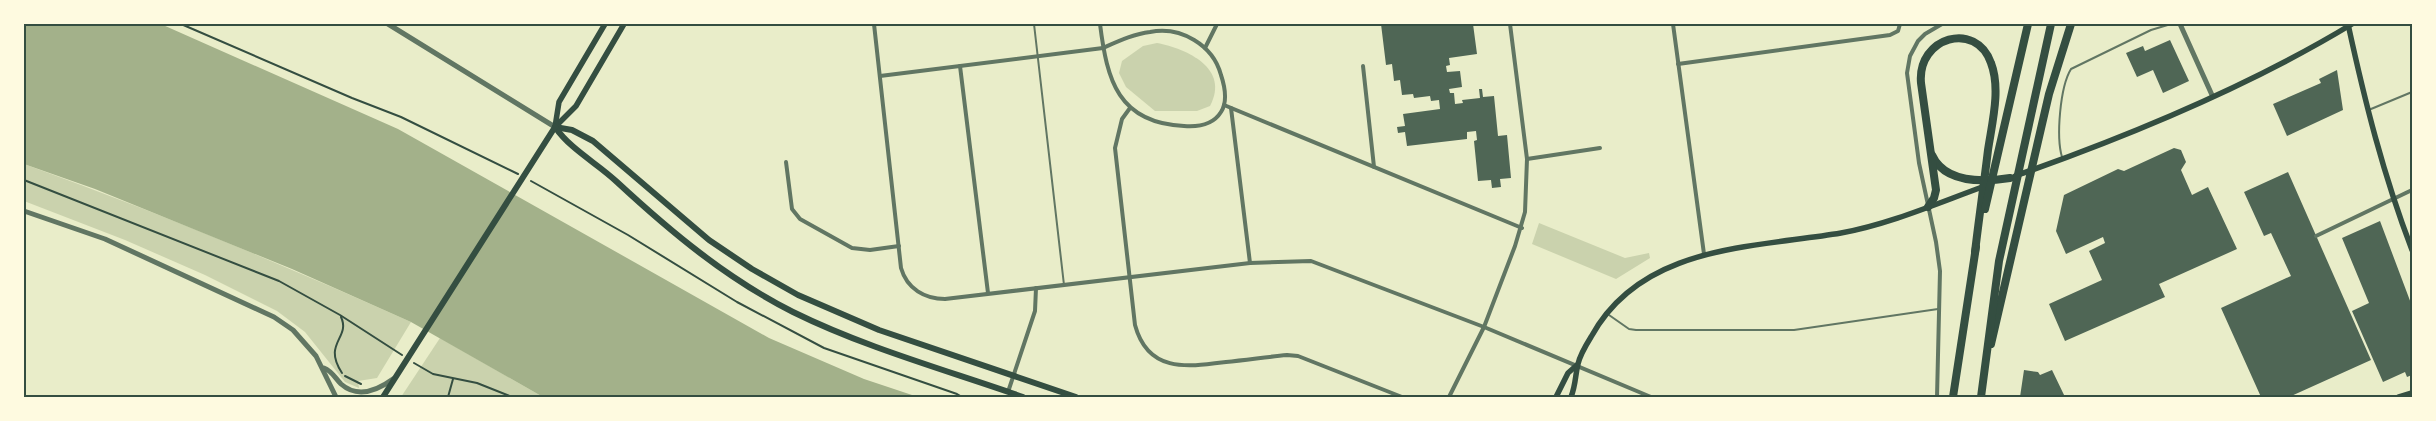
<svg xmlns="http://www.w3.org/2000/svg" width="2436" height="421" font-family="Helvetica,sans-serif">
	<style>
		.green { fill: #cad2ad }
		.water { fill: #a3b18a }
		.building { fill: #4f6655 }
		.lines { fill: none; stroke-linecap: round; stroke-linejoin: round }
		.path { stroke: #344e41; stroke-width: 2 }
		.service { stroke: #617663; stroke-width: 2 }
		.minor { stroke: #617663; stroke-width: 4 }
		.tertiary { stroke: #617663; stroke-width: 5 }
		.secondary { stroke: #344e41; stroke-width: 5.5 }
		.primary { stroke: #344e41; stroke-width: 6 }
		.motorway { stroke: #344e41; stroke-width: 8 }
		.neatline { fill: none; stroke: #344e41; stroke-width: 2 }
	</style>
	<rect width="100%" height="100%" fill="#e9edc9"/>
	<g class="green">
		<path d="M1157 43C1187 49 1230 68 1210 106L1197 111H1155L1126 87 1119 73 1122 61 1143 46Z"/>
		<path d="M24 164C155 211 284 265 411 322L377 378 358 381 359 388 345 382 305 332 277 311 205 275 125 240 24 201Z"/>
		<polygon points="1539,223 1625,258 1649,253 1650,258 1616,279 1532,244"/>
		<polygon points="440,338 543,397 401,397"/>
	</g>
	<polygon class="water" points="24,24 163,25 398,129 769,338 864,379 918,397 543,397 411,322 292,269 95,189 24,164"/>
	<g class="building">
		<polygon points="1381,24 1473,24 1477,54 1449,58 1450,65 1446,66 1447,72 1460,71 1462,87 1449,89 1450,93 1454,93 1455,104 1463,103 1462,100 1480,98 1479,89 1482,89 1483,97 1494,96 1498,136 1507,135 1511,178 1500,179 1501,187 1492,188 1491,180 1478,181 1474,141 1477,140 1476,131 1467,132 1467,139 1407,146 1405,132 1398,133 1397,127 1405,126 1403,114 1440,109 1439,100 1431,101 1430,96 1414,98 1413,94 1402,95 1400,80 1394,81 1392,64 1386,65"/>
		<polygon points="2170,40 2189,81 2163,93 2153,70 2137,77 2126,53 2143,46 2145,51"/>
		<polygon points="2337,70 2343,110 2287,136 2273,104 2321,83 2319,79"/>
		<polygon points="2174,148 2181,150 2186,162 2181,170 2192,195 2208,187 2237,249 2159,284 2165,297 2065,341 2049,304 2102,280 2089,251 2105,243 2103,237 2066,254 2056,231 2064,195 2118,169 2124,171"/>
		<polygon points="2288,172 2371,360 2289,397 2261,397 2221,308 2291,276 2271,233 2264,236 2244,192"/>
		<polygon points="2380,221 2412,306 2412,375 2407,377 2405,372 2383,382 2352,311 2369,303 2342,238"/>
		<polygon points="2024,370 2038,372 2040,375 2052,370 2065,397 2020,397"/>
	</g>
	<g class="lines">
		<g class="path">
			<polyline points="181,24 352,98 401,117 518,174"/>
			<polyline points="24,180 279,281 340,315 402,355"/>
			<polyline points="531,181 628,235 737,302 824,348 957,394 962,397"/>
			<path d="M341 317C351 338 322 343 342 373"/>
			<polyline points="414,363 433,374 477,383 512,397"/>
			<polyline points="345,376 361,384"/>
			<polyline points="448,397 453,379"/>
		</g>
		<g class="service">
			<polyline points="1034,24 1064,285"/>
			<polyline points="2371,109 2412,92"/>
			<path d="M2062 157C2056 137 2060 87 2071 69L2151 30 2171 24"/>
			<polyline points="1609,315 1629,329 1636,330 1794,330 1938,309"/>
		</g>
		<g class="minor">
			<path d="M874 24 901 268C907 289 925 299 945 299L1250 263 1311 261 1484 327 1651 397"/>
			<polyline points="1673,24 1704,254"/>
			<polyline points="1205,48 1217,24"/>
			<polyline points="1678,64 1890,35 1898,31 1900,24"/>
			<polyline points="960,66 988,293"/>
			<polyline points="1363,66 1374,167"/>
			<path d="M880 76 1103 48C1119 41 1134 34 1150 32 1181 26 1213 45 1221 75 1225 87 1228 101 1221 112 1213 125 1197 127 1184 126 1118 123 1107 80 1100 24"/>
			<polyline points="1224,105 1522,228"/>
			<path d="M1130 108 1122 119 1115 148 1135 325C1148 373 1187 367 1226 362 1246 360 1267 357 1287 355L1298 356 1402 397"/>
			<polyline points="1231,108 1250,263"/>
			<polyline points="1527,159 1600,148"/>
			<polyline points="786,162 792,209 800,219 852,248 870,250 899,246"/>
			<polyline points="2316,236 2412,190"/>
			<polyline points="1008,392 1035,311 1036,288"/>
			<polyline points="1449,397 1484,327 1515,246 1525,212 1527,159 1510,24"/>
			<polyline points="1937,397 1940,271 1936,242 1919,163 1907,73 1910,56 1918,41 1925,34 1942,24"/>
		</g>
		<g class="tertiary">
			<polyline points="388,24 555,127"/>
			<polyline points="2180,24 2212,95"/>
			<polyline points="24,211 105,239 274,317 293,330 316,356 336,397"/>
			<path d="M324 368C332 371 335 378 341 384 358 399 378 390 393 379"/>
		</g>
		<g class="secondary">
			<path d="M2348 24C2365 102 2383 174 2412 250"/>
			<polyline points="555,127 576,106 624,24"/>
			<polyline points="555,127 559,102 605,24"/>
			<path d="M2015 176C2129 136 2248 87 2352 24"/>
			<polyline points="1556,397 1568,373 1577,365"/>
			<path d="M1571 397C1576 384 1575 376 1578 364 1580 355 1586 345 1591 337 1641 245 1751 248 1841 233 1890 224 1938 203 1985 186"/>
		</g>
		<g class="primary">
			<polyline points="555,127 572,130 593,141 709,240 752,269 798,295 879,330 1076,397"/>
			<path d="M555 127C571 150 597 163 617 182 671 232 726 278 793 312 866 348 946 370 1023 397"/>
			<polyline points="383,397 555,127"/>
			<polyline points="2399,397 2412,393"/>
		</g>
		<g class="motorway">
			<path d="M1932 155C1945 184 1984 182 2010 178"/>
			<path d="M1928 207 1934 198 1936 190 1921 83C1917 37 1976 20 1991 63 2001 89 1992 123 1988 150 1984 184 1979 218 1975 252"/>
			<polyline points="1985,209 2028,24"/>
			<polyline points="1991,344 2049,94 2071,24"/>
			<polyline points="1953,397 1976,247"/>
			<polyline points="1981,397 1999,261 2051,24"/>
		</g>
	</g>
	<rect width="2436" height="421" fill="none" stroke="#fefae0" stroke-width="50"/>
	<rect x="25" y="25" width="2386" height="371" class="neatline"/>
</svg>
